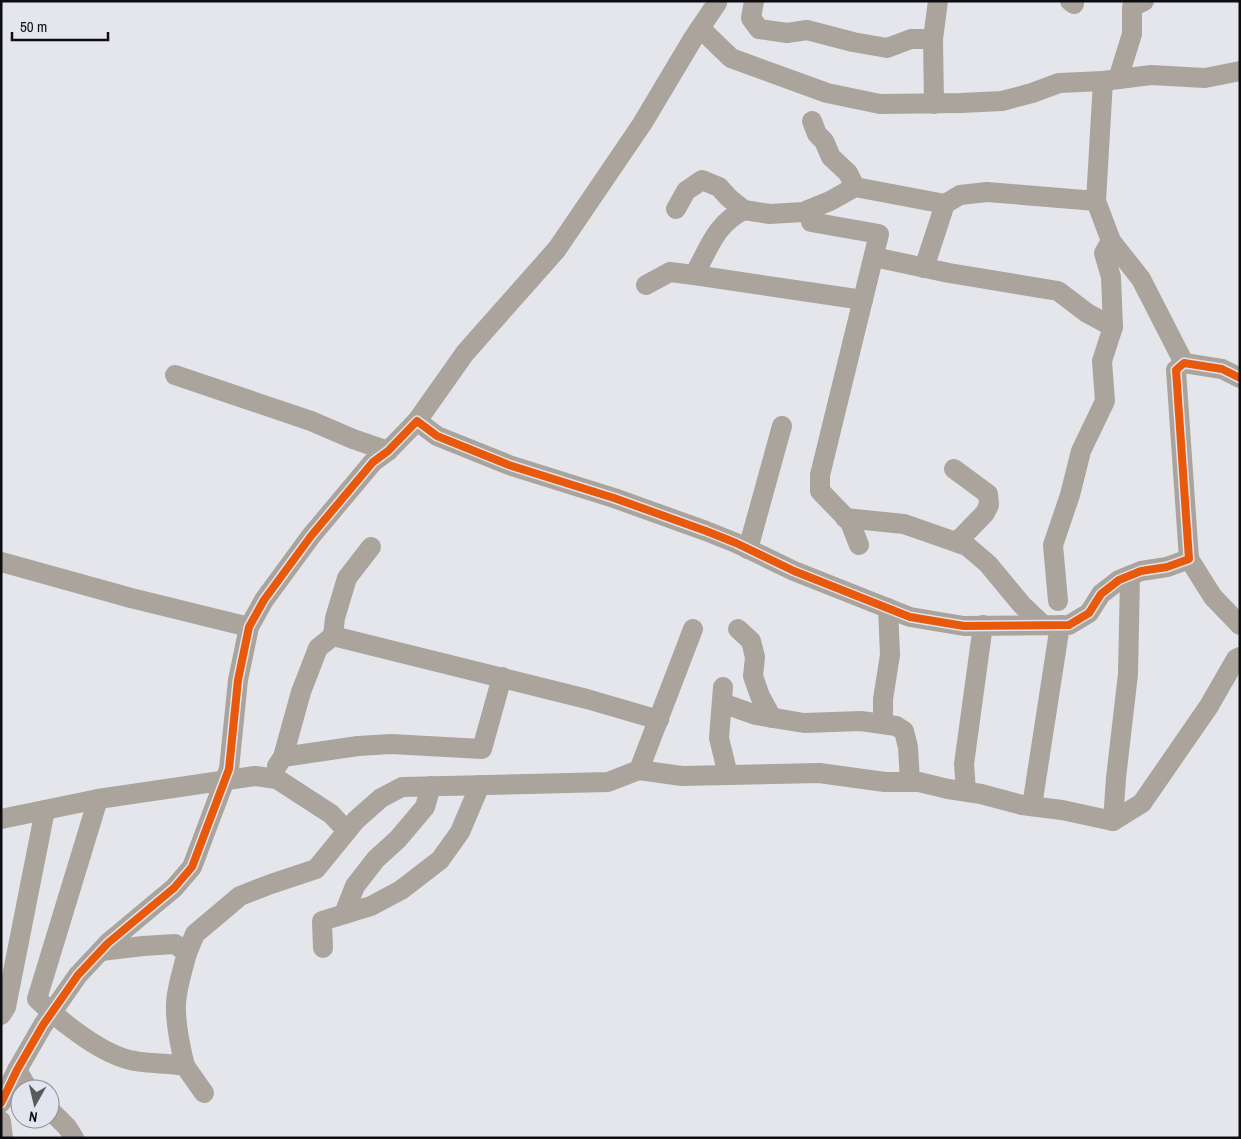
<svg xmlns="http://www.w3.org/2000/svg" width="1241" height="1139" font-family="'Archivo Narrow',sans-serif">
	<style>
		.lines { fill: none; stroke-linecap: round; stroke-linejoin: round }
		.minor { stroke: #aaa49c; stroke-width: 20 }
		.cycleway-casing { stroke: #e2e4ef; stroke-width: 11 }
		.cycleway { stroke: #e8590c; stroke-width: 8 }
	</style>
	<rect width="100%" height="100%" fill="#e5e6ec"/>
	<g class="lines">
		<g class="minor">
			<polyline points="754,1 751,18 759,29 787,33 807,30 853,42 887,48 911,39 933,39 938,1"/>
			<polyline points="1070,1 1074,4"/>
			<polyline points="700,28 731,58 827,93 880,104 961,103 1002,101 1032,93 1059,83 1103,81"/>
			<polyline points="933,39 934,104"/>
			<polyline points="1118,79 1132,34 1132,7 1144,1"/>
			<polyline points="812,121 817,134 824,141 831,157 848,173 855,187"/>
			<polyline points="676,209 686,191 702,180 719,187 729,198 744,210 770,214 803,212 830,201 855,187 945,204"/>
			<polyline points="810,210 811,222 879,234 820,475 820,491 850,522 859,545"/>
			<polyline points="874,257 949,273 1058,291 1087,313 1113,327"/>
			<polyline points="924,268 945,204 960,195 987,192 1096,201"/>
			<polyline points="694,275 863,300"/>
			<path d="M646 285 670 272 694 275C709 249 715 224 744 210"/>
			<polyline points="1184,363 1141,279 1111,241 1096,201 1103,81 1151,75 1205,78 1240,71"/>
			<polyline points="175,375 311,421 353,439 388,451"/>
			<polyline points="417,421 465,353 557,249 642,124 694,37 717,3 716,1"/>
			<polyline points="954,469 988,494 989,505 985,513 957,542"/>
			<polyline points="845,518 904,524 967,546 988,564 1022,605 1042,624"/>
			<polyline points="748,549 782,426"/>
			<polyline points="1189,559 1213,597 1240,625"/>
			<polyline points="1,562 131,598 249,627"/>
			<polyline points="1058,601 1053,545 1070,495 1081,451 1105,401 1102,361 1113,327 1111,277 1104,253 1111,241"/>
			<polyline points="738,629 751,641 755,657 753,676 760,696 772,718"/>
			<polyline points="333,636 335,618 347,578 371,547"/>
			<polyline points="723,687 719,738 728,775"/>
			<polyline points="722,703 756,715 804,723 861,721 896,726 904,731 908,747 910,782"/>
			<polyline points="883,724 883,699 890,655 888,608"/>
			<polyline points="283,757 301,692 318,648 333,636 587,699 659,720"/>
			<polyline points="277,766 283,757 358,746 391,744 482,749 502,677"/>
			<polyline points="639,770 682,776 819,773 885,782 919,782 948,789 981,794 1022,805 1062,810 1113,821 1142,803 1209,706 1236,659 1240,657"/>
			<polyline points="966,791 964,764 983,625"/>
			<path d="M98 799 37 999C60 1021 103 1056 135 1061 151 1064 168 1063 185 1066L204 1093"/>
			<polyline points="1032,806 1060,625"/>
			<polyline points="1,819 98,799 255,776 277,779 331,814 347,831"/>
			<polyline points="1113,821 1116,778 1128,674 1130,576"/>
			<polyline points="344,914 355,886 376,859 398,839 425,807 431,786"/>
			<polyline points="323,948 322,921 371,906 401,890 440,860 460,832 480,785"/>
			<path d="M101 951 143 946 175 944 187 953C183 969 177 986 176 1003 175 1024 180 1046 185 1066"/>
			<polyline points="187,953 195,934 240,896 271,884 316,869 356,820 381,798 402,787 608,782 639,770 693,629"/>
			<polyline points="1,1015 6,1007 45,810"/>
			<polyline points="17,1070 28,1089"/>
			<polyline points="1,1103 17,1070 43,1025 78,975 108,943 174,888 192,867 229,769 238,680 249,627 264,600 311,536 373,462 388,451 417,421 437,436 509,465 614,498 706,531 736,543 794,571 910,617 964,626 1069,625 1089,613 1101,594 1119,580 1141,571 1167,567 1189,559 1176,370 1184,363 1222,369 1240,378"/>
			<polyline points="50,1110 67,1127 74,1138"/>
			<polyline points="1,1121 3,1138"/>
		</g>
		<defs>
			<polyline id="cycleway" points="1,1103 17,1070 43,1025 78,975 108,943 174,888 192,867 229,769 238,680 249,627 264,600 311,536 373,462 388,451 417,421 437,436 509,465 614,498 706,531 736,543 794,571 910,617 964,626 1069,625 1089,613 1101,594 1119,580 1141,571 1167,567 1189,559 1176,370 1184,363 1222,369 1240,378"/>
		</defs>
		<use href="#cycleway" class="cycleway-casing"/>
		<use href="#cycleway" class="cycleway"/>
	</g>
	<rect width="1241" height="1139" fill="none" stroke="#0d0d11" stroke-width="5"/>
	<g transform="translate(35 1104) rotate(188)"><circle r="24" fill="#e2e4ef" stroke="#8d8e96"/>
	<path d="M0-4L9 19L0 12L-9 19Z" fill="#59595e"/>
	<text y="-8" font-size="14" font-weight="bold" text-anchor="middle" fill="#0d0d11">N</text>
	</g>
	<path d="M12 32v8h96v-8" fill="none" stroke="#0d0d11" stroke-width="2.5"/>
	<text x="20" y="32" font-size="15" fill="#0d0d11" stroke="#e2e4ef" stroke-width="4" paint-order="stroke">50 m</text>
</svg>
